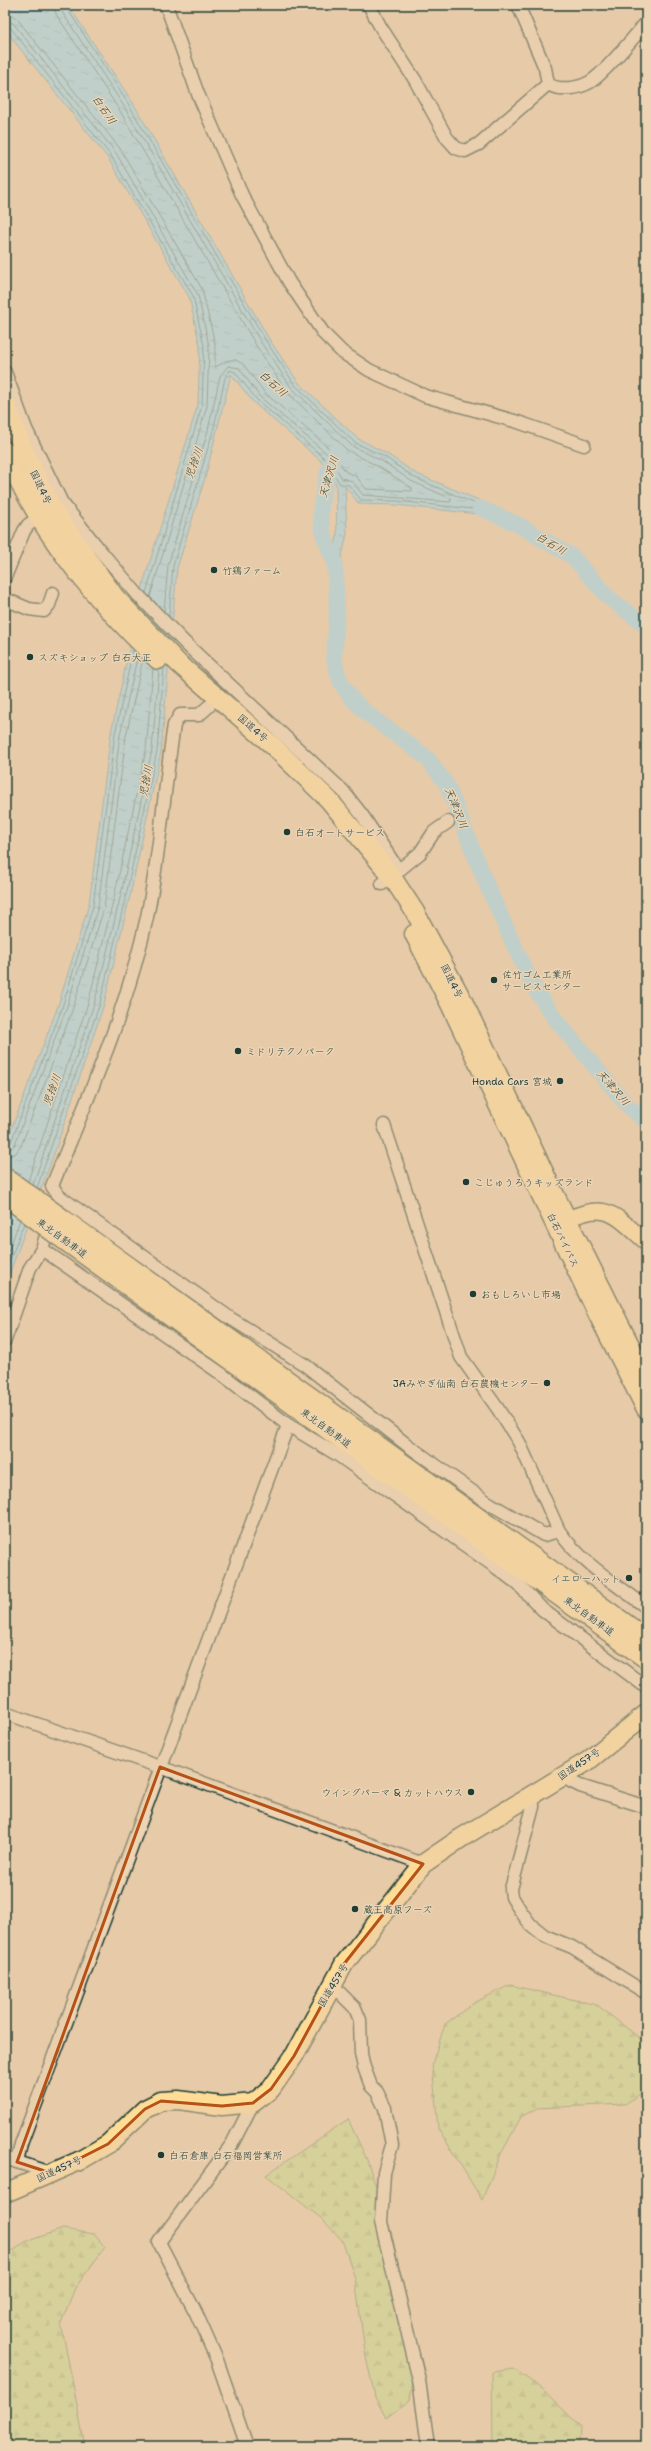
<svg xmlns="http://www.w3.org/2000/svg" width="651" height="2451" font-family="'Shantell Sans','Klee One',sans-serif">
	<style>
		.forest { fill: url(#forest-firs); stroke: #708a60 }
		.water { fill: url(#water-ripples); stroke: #6399a7 }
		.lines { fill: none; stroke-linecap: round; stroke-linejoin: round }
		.shore { stroke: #4d7a80; stroke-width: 1 }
		.river { stroke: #91d6f3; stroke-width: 16 }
		.minor-casing { stroke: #1f3d34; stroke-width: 15 }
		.major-casing { stroke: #1f3d34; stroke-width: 18 }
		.highway-casing { stroke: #1f3d34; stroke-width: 21 }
		.minor { stroke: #ecd4b4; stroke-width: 12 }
		.major { stroke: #ffdd96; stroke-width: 15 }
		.highway { stroke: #ffdd96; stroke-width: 18 }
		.highway-bridge-casing { stroke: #1f3d34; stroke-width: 21; stroke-linecap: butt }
		.highway-bridge { stroke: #ffdd96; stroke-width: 18 }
		.marked { fill: none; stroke: #b65216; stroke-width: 3; stroke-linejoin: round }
		.poi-dot { fill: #1f3d34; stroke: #ecd4b4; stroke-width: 1.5 }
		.labels { text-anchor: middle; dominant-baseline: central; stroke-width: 3; stroke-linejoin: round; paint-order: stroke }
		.street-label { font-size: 10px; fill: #1f3d34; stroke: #ecd4b4 }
		.poi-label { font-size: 10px; fill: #1f3d34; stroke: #ecd4b4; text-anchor: start }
		.water-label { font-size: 11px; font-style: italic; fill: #2a4c47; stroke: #ecd4b4 }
	</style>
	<defs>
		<pattern id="forest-firs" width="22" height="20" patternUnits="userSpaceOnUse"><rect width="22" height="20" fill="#c2d78c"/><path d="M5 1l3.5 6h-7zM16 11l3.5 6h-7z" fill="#a6b979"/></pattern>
		<pattern id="water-ripples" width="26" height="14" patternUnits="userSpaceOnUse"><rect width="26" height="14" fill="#91d6f3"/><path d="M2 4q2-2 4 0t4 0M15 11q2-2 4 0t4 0" fill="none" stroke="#76afc6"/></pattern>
	</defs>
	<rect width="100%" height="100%" fill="#e7caa8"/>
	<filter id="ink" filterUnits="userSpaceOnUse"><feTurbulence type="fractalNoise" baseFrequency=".025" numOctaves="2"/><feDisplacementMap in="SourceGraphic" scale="8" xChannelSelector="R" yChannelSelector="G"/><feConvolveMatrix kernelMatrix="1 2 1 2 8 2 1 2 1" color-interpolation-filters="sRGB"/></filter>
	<g filter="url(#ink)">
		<g class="forest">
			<polygon points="510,1985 597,2005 646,2043 646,2090 625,2104 537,2108 521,2117 501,2154 482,2200 438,2128 432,2064 445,2024 474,2003"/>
			<polygon points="348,2119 367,2160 391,2231 407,2300 415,2369 410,2400 386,2418 375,2397 365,2352 355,2278 342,2240 322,2219 266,2175"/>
			<polygon points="63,2229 94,2234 105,2247 75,2288 61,2323 85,2446 5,2446 5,2257 25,2242"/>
			<polygon points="514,2369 542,2389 580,2426 579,2446 493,2446 492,2372"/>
		</g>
		<polygon class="water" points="5,5 68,5 133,103 269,339 298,382 357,438 387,454 415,473 523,519 396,505 359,504 345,486 347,534 341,560 340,585 329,576 337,536 336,484 320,460 254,403 231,374 205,478 177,568 161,752 130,896 104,1004 53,1157 5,1285 5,1146 58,1006 89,904 111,733 144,581 198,404 200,346 189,297 108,158 14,41 5,26"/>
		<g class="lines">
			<g class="shore">
				<polyline points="60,5 62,12 125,108 262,344 291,387 352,446 382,461 411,481 452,499 450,502 363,495 352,481 342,478 326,453 260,397 239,368 228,366 220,376 208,430 168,565 164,612"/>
				<polyline points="65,5 129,105 266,341 295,385 354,442 385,457 413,477 485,508 483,510 396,501 361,500 349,485 340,484 323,457 257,400 235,372 230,370 225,378 213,431 173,566 169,616"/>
				<polyline points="5,14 12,15 18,20 121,150 202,289 215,344 215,367 229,360 236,360 243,364 265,393 330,449 346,472 356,476 366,489 412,491 412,488 379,467 347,450 286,391 257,347 120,111 56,14 54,5"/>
				<polyline points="5,20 14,24 116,153 198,295 209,346 207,406 150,597"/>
				<polyline points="5,25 10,27 111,156 193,296 204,346 202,405 146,593"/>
				<polyline points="5,1145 11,1142 62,1008 93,906 115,734 133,650"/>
				<polyline points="5,1150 11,1149 15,1144 66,1009 98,907 120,735 138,654"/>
				<polyline points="5,1156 15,1154 21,1146 72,1011 104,908 126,736 143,659"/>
				<polyline points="28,1181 89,1000 115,893 146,750 153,668"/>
				<polyline points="33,1185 95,1001 121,894 152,750 159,670"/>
				<polyline points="37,1188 100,1003 126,895 157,751 164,668"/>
				<polyline points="5,1260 20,1220"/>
				<polyline points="5,1274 24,1223"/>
			</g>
			<g class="river">
				<polyline points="336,452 327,475 321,505 321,521 324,536 335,564 337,610 334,659 340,681 352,699 368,714 427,758 447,785 486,883 531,983 556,1020 626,1104 646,1121"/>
				<polyline points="480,508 517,524 573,557 608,597 646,626"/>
			</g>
			<defs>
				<g id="minor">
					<polyline points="166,5 198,94 242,195 289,282 324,334 342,352 369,370 425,396 518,422 584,445"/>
					<polyline points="369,5 380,26 415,80 447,138 456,148 465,151 479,144 548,84"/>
					<path d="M518 5 545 68 548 84C559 91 578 89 590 82 604 74 634 37 646 23"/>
					<polyline points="5,372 26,429 62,503 103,554 138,595 186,644 343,791 362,815 399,871"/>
					<polyline points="5,577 24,531 28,525 44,514"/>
					<polyline points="5,599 29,609 44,611 49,605 53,593"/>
					<path d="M209 706 199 715H180L174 725C164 789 160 854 147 917 127 1010 88 1098 52 1186L59 1196 230 1318 305 1365 406 1444 487 1502 544 1535 559 1531"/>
					<polyline points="382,884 420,853 434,832 448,822"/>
					<path d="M384 1125 461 1357 498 1409 519 1442 559 1531C581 1563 615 1583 646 1607"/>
					<polyline points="42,1249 223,1375 288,1425 338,1455 497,1568 518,1584 543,1610 646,1687"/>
					<polyline points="5,1340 30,1268 42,1249 50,1222"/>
					<polyline points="5,1713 160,1767 423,1864"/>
					<polyline points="562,1777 580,1786 646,1807"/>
					<polyline points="533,1794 533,1807 511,1889 512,1897 520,1910 530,1924 545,1936 572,1947 646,1993"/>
					<polyline points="332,1985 355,2008 360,2020 361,2054 364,2067 371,2086 377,2092 385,2108 392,2145 384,2173 381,2222 419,2380 428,2446"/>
					<polyline points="5,2158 51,2173"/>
					<polyline points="17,2162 21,2144 288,1425"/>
					<polyline points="247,2446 217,2360 196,2313 159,2242 232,2144 253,2103"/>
				</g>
				<path id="major" d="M558 1223C606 1202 609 1209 646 1242"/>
				<g id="highway">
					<polyline points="5,402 23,449 52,509 115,597 178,663 271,744 329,800 392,877 415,912 462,999 551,1187 646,1377"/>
					<path d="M5 451C39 532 94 599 158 660"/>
					<polyline points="414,934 450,1004 598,1315 646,1409"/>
					<polyline points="65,1220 646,1638"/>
					<polyline points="58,1236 646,1659"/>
					<polyline points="5,2193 79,2161 108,2144 145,2109 161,2101 178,2100 222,2106 253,2103 271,2089 294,2056 344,1964 423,1864 461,1838 588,1761 646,1714"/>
				</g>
			</defs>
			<use href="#minor" class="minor-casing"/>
			<use href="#major" class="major-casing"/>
			<use href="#highway" class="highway-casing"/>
			<use href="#minor" class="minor"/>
			<use href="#major" class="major"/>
			<use href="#highway" class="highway"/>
			<defs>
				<g id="highway-bridge">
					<polyline points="5,1177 65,1220"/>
					<polyline points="5,1196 58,1236"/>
				</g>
			</defs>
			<use href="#highway-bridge" class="highway-bridge-casing"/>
			<use href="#highway-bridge" class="highway-bridge"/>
		</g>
	</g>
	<path d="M0 0H651V2451H0ZM160 1767 423 1864 344 1964 294 2056 271 2089 253 2103 222 2106 161 2101 145 2109 108 2144 51 2173 17 2162Z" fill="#e7caa8" fill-opacity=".55" fill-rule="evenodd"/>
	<path class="marked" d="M160 1767 423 1864 344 1964 294 2056 271 2089 253 2103 222 2106 161 2101 145 2109 108 2144 51 2173 17 2162Z"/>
	<g class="poi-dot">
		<circle cx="214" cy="570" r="4"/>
		<circle cx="30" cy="657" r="4"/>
		<circle cx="287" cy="832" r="4"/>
		<circle cx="494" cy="980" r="4"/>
		<circle cx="238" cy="1051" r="4"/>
		<circle cx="560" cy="1081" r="4"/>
		<circle cx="466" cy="1182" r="4"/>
		<circle cx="473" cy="1294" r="4"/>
		<circle cx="547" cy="1383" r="4"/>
		<circle cx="629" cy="1578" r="4"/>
		<circle cx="471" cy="1792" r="4"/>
		<circle cx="355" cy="1909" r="4"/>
		<circle cx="161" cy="2155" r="4"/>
	</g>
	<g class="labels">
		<g class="street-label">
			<text transform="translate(41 487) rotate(64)">国道4号</text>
			<text transform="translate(253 728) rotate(41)">国道4号</text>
			<text transform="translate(452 981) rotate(63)">国道4号</text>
			<text transform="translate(62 1238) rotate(36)">東北自動車道</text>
			<text transform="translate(563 1240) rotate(64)">白石バイパス</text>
			<text transform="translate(326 1428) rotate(36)">東北自動車道</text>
			<text transform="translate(589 1616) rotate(36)">東北自動車道</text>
			<text transform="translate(579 1764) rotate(-34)">国道457号</text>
			<text transform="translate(333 1985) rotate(-59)">国道457号</text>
			<text transform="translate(59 2169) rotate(-25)">国道457号</text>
		</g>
		<g class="poi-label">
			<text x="222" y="570">竹鶏ファーム</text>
			<text x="38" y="657">スズキショップ 白石大正</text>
			<text x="295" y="832">白石オートサービス</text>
			<text x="502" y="974">佐竹ゴム工業所<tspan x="502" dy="12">サービスセンター</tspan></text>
			<text x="246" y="1051">ミドリテクノパーク</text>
			<text x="552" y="1081" text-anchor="end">Honda Cars 宮城</text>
			<text x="474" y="1182">こじゅうろうキッズランド</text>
			<text x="481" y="1294">おもしろいし市場</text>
			<text x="539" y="1383" text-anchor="end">JAみやぎ仙南 白石農機センター</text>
			<text x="621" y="1578" text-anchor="end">イエローハット</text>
			<text x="463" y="1792" text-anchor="end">ウイングパーマ &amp; カットハウス</text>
			<text x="363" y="1909">蔵王高原フーズ</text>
			<text x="169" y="2155">白石倉庫 白石福岡営業所</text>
		</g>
		<g class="water-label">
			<text transform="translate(104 110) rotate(55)">白石川</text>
			<text transform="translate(273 384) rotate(42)">白石川</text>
			<text transform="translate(194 463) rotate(-70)">児捨川</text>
			<text transform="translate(329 477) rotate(-74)">天津沢川</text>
			<text transform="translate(551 544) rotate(31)">白石川</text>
			<text transform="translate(146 781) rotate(-80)">児捨川</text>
			<text transform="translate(456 808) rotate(68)">天津沢川</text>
			<text transform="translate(613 1088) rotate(49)">天津沢川</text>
			<text transform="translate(52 1090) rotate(-70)">児捨川</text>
		</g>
	</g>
	<rect width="651" height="2451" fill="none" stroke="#ecd4b4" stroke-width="20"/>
	<rect x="10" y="10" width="631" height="2431" fill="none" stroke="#1f3d34" stroke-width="1.5" filter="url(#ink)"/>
</svg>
